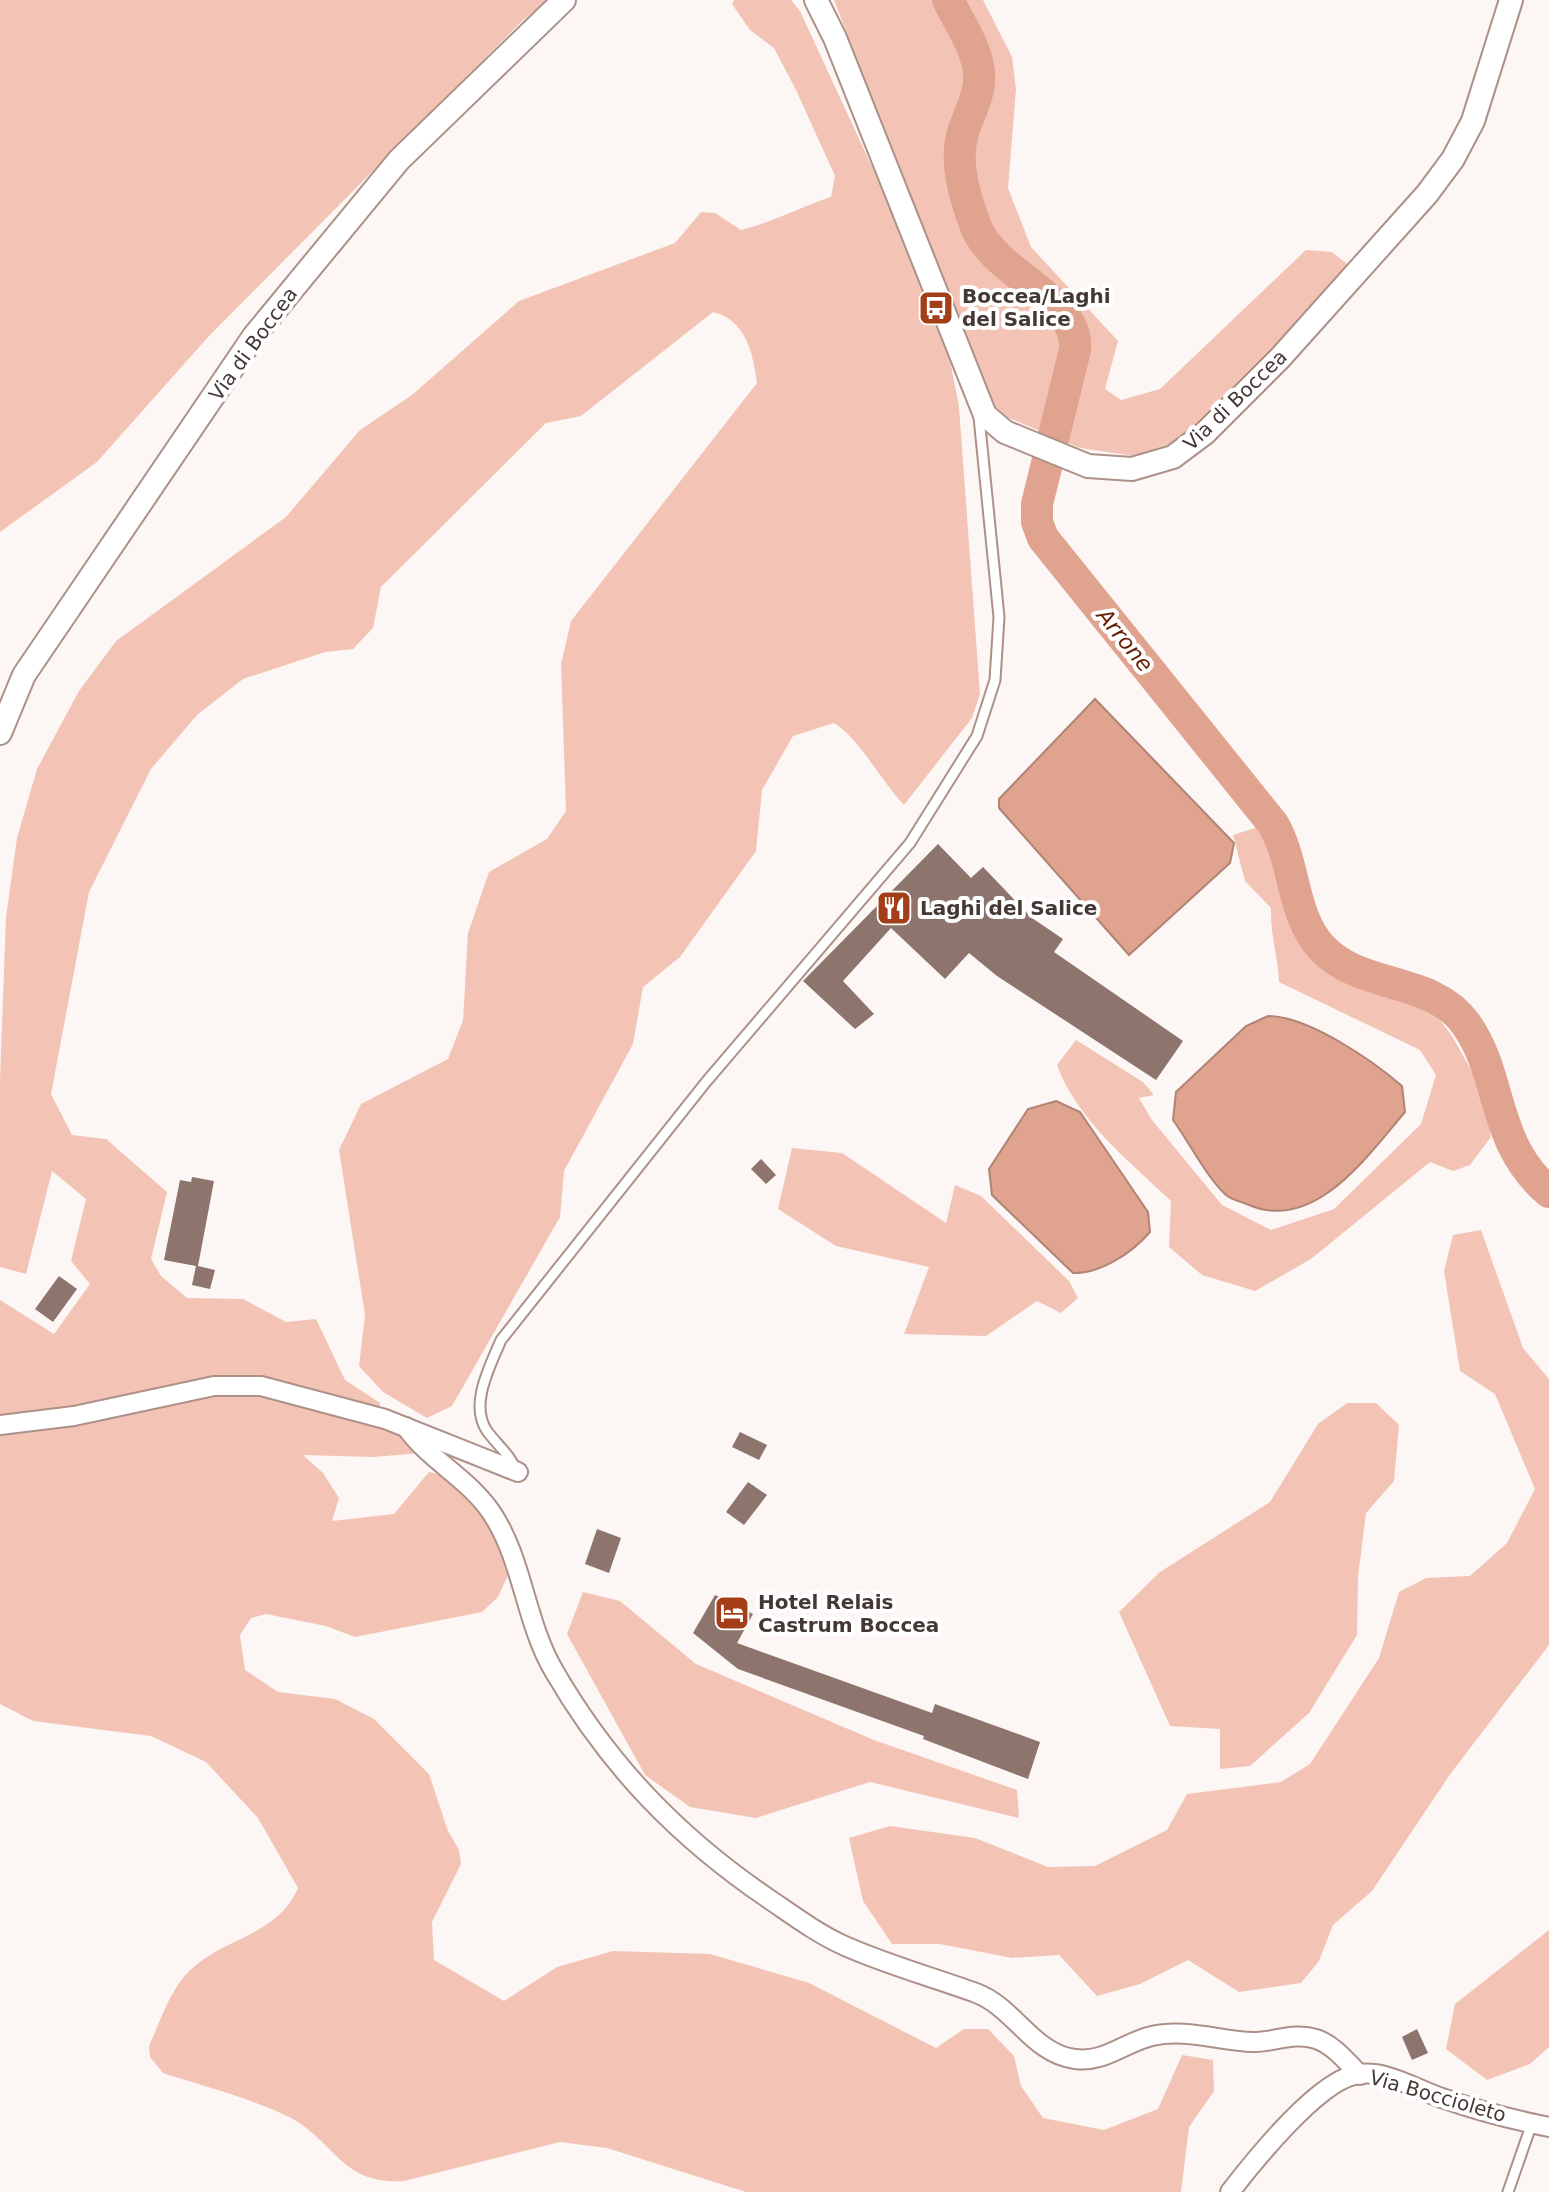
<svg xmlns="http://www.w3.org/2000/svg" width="1549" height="2192" font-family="'DejaVu Sans',sans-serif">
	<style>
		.green { fill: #f3c4b5 }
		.water { fill: #dfa38f; stroke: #b08374; stroke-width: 2 }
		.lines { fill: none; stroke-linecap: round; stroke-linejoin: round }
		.river { stroke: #dfa38f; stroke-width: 32 }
		.building { fill: #8d746c }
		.service-casing { stroke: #ac9189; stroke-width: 13 }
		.minor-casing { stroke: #ac9189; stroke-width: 22 }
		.tertiary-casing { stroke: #ac9189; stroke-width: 26 }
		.service { stroke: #fff; stroke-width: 9 }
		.minor { stroke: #fff; stroke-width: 18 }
		.tertiary { stroke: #fff; stroke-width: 22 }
		.labels { text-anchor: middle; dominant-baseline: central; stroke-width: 8; stroke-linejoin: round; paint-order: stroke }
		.poi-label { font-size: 20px; font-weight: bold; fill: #443835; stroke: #fff; text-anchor: start }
		.street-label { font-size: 20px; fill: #443835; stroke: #fff }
		.water-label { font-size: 22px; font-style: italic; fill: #661f03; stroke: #fff }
	</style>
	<rect width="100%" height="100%" fill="#fcf6f5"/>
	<g class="green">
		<polygon points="0,0 549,0 523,20 209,336 97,462 0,532"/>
		<path d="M734 0H791L800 11 885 195 950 360 959 407 980 694 972 718 904 805C881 781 859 738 834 723L793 736 762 790 756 851 680 957 643 987 633 1044 564 1171 560 1217 452 1406 427 1418 383 1392 359 1366 365 1315 339 1150 361 1104 448 1059 463 1020 468 933 489 872 547 839 566 811 561 664 571 621 757 383C753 353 746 320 713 312L581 416 546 423 381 587 373 628 353 649 325 652 243 679 197 715 151 769 89 892 51 1094 72 1135 106 1139 167 1192 151 1259 161 1276 187 1298 243 1299 286 1322 316 1319 345 1380 380 1403 379 1411 265 1384 0 1419V1300L54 1334 90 1284 71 1261 86 1199 52 1171 26 1274 0 1267V1080L6 917 17 838 37 769 79 691 116 641 286 517 360 430 412 395 519 301 675 243 701 212 715 213 741 230C773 222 800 207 831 197L835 176 796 90 774 48 750 30 732 4Z"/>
		<polygon points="834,0 983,0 1012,57 1016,89 1008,188 1031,247 1118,341 1105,389 1121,400 1160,389 1306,250 1332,252 1352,268 1187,438 1134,456 1080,448 1009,418 989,401"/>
		<path d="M1258 827 1278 853 1295 916 1323 964 1428 1004 1452 1036 1484 1093 1491 1137 1470 1165 1453 1171 1430 1162 1311 1259 1255 1291 1202 1275 1169 1247 1171 1201C1129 1161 1077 1120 1057 1065L1076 1040 1143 1082 1154 1095 1139 1098 1152 1120 1222 1205 1271 1230 1334 1209 1421 1124 1436 1075 1420 1050 1279 982C1278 955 1270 935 1271 908L1245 881 1233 835Z"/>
		<polygon points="792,1148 842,1153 946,1223 955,1185 981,1196 1069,1281 1078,1298 1061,1313 1037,1301 986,1336 904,1334 929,1267 836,1246 778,1209"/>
		<polygon points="1481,1230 1523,1348 1549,1379 1549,1645 1451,1773 1372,1891 1333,1925 1319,1961 1301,1983 1239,1992 1188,1960 1140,1984 1097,1996 1059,1955 1012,1958 940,1944 892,1944 863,1901 849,1838 890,1826 975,1838 1048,1867 1095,1866 1167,1830 1187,1794 1281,1782 1310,1764 1379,1658 1399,1592 1426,1578 1470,1576 1507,1543 1535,1489 1495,1394 1460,1371 1444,1271 1453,1235"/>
		<path d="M232 1391C300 1390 376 1421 435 1452L373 1457 303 1455 323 1473 339 1498 332 1521 394 1514 429 1472 459 1478 502 1538 509 1573 498 1597 482 1612 355 1637 326 1626 266 1614 251 1618 240 1635 245 1670 278 1692 335 1699 374 1719 429 1774 448 1831 459 1850 461 1864 432 1922 434 1960 504 2001 557 1967 613 1951 710 1954 809 1983 936 2048 964 2029H988L1014 2056 1021 2086 1043 2118 1104 2130 1158 2109 1182 2055 1213 2060 1214 2091 1189 2127 1181 2192H746L607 2148 560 2142 404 2181C342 2185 336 2143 291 2118 254 2099 203 2086 163 2073L150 2057 149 2046C162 2018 171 1985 196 1965 230 1937 279 1933 298 1888L258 1818 206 1762 151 1736 33 1721 0 1704V1433Z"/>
		<polygon points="1347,1403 1376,1403 1399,1425 1394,1481 1366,1513 1358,1577 1357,1635 1309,1713 1250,1766 1220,1769 1220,1729 1170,1726 1119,1612 1160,1572 1270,1502 1318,1424"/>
		<polygon points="583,1592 620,1601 696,1664 874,1740 1017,1790 1019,1818 870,1782 756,1818 690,1807 645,1775 567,1634"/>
		<polygon points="1549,1930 1549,2047 1530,2064 1487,2080 1446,2049 1455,2004"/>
	</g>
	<g class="water">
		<polygon points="1095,699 1234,843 1230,863 1129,955 999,808 999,799"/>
		<path d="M1268 1016C1308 1016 1372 1060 1402 1086L1405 1112C1368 1155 1315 1233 1249 1205 1242 1202 1232 1200 1226 1195 1207 1178 1189 1142 1173 1120L1176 1092 1246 1026Z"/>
		<path d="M1056 1101 1080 1112 1148 1212 1150 1232C1132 1253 1100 1274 1073 1273L992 1195 989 1169 1028 1109Z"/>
	</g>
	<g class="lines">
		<path class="river" d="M948 0C959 22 977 48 979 73 981 93 969 114 963 132 954 163 965 198 976 227 996 276 1080 298 1075 350L1037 504V522L1043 538 1273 824C1296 863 1291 915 1322 948 1361 990 1432 976 1466 1024 1504 1078 1490 1141 1549 1192"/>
	</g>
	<g class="building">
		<polygon points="938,844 971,878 983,867 1032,918 1063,939 1054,952 1183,1041 1156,1080 997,976 969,953 945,979 891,928 843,981 874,1014 855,1029 803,981"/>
		<polygon points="761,1159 776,1175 766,1184 751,1169"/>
		<polygon points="192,1177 214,1181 198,1266 215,1270 210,1289 192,1285 196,1266 164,1260 180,1180 191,1182"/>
		<polygon points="59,1276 77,1289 53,1322 35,1309"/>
		<polygon points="740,1432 767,1445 759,1460 732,1447"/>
		<polygon points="748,1482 767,1495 744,1525 726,1512"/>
		<polygon points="597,1529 621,1538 609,1573 585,1564"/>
		<polygon points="715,1595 753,1614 737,1643 932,1713 935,1704 1040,1742 1028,1779 923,1739 924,1736 738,1669 693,1633"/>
		<polygon points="1417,2029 1428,2053 1412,2060 1402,2037"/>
	</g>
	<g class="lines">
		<defs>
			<g id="service">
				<path d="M517 1472C510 1454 498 1446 487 1431 469 1405 490 1366 501 1340L706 1082 910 843 977 736 995 680 999 617 979 417"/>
				<polyline points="1508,2192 1532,2123"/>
			</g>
			<g id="minor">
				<polyline points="0,1425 74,1416 214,1386 261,1386 385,1419 518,1472"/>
				<path d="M406 1427C429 1460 468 1478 491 1512 523 1559 525 1622 554 1671 609 1766 679 1838 769 1899 794 1916 818 1934 845 1946 888 1965 932 1977 976 1993 1014 2007 1033 2054 1075 2059 1105 2063 1125 2042 1152 2036 1185 2028 1220 2041 1253 2042 1275 2042 1294 2032 1316 2039 1334 2045 1347 2062 1360 2075"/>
				<path d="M1230 2192C1254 2161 1316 2084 1354 2075 1384 2068 1415 2089 1442 2098 1476 2110 1514 2120 1549 2127"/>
			</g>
			<g id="tertiary">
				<polyline points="816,0 835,38 985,415 1005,432 1088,466 1132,469 1173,457 1205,433 1280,358 1427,194 1453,159 1473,121 1511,0"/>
				<polyline points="0,733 24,675 254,336 399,160 564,0"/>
			</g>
		</defs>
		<use href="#service" class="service-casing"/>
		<use href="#minor" class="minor-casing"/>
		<use href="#tertiary" class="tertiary-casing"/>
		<use href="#service" class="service"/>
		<use href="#minor" class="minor"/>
		<use href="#tertiary" class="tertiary"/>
	</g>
	<defs>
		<symbol id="bus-square" viewBox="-11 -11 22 22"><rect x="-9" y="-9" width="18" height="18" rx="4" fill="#a43e18" stroke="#fff"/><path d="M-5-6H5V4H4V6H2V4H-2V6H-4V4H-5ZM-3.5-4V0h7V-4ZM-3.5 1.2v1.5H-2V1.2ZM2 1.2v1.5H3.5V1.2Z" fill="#fff"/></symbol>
		<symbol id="restaurant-square" viewBox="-11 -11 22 22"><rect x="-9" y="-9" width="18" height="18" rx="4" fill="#a43e18" stroke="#fff"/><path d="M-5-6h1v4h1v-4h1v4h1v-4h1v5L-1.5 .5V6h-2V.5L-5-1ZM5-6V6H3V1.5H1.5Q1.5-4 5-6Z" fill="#fff"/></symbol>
		<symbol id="hotel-square" viewBox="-11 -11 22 22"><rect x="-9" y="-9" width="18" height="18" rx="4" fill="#a43e18" stroke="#fff"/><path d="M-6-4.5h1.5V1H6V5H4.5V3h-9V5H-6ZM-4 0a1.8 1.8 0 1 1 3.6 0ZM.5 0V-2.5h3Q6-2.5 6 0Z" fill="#fff"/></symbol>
	</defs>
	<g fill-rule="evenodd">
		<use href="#bus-square" x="916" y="288" width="40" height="40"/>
		<use href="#restaurant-square" x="874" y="888" width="40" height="40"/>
		<use href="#hotel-square" x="712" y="1593" width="40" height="40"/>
	</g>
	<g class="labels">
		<g class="poi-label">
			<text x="962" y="296">Boccea/Laghi<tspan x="962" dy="23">del Salice</tspan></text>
			<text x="920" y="908">Laghi del Salice</text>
			<text x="758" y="1602">Hotel Relais<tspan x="758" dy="23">Castrum Boccea</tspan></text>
		</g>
		<g class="street-label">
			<text transform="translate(253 344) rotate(-54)">Via di Boccea</text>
			<text transform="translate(1235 400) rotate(-44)">Via di Boccea</text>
			<text transform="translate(1438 2096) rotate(16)">Via Boccioleto</text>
		</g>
		<g class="water-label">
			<text transform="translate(1125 640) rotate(51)">Arrone</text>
		</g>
	</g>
</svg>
